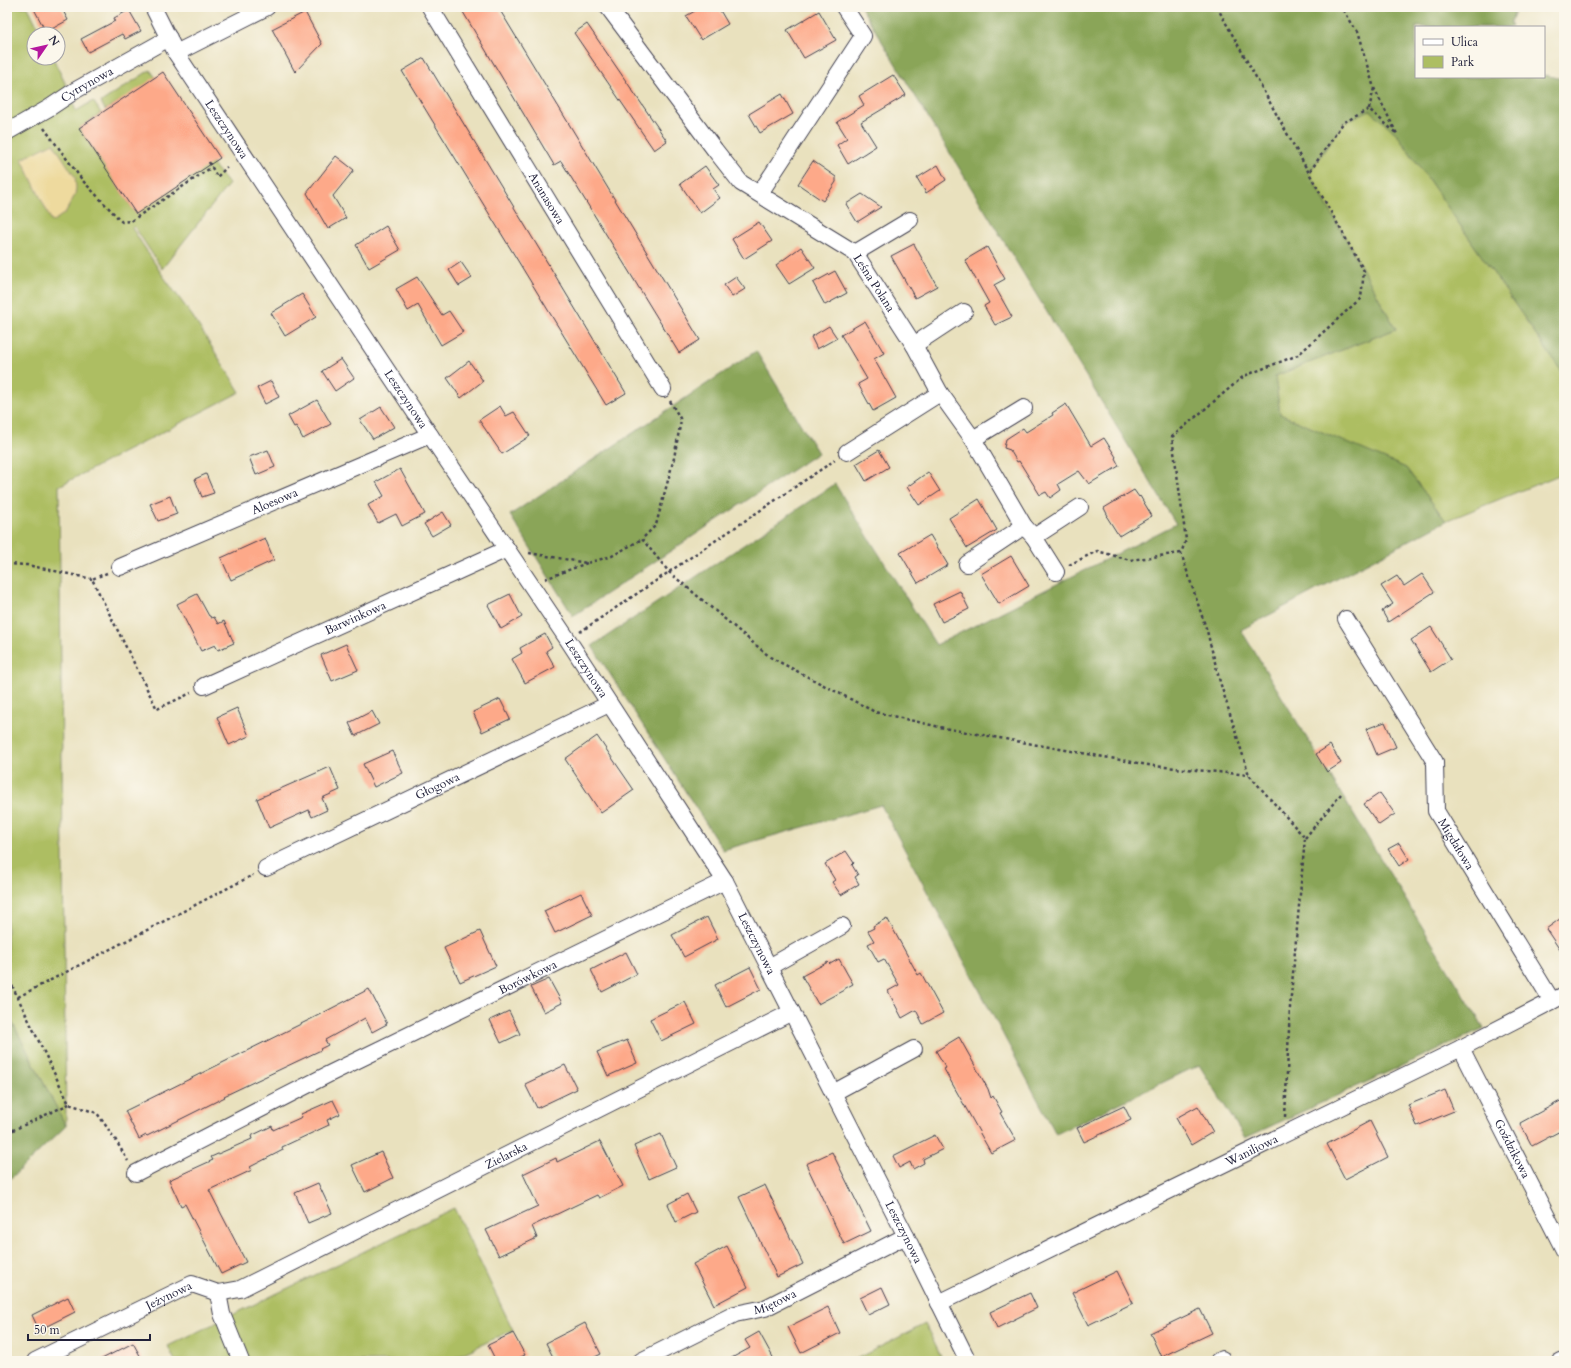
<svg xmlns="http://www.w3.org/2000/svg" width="1571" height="1368" font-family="Cardo,serif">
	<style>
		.green { fill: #adbe62; stroke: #68704e }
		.forest { fill: #8aa558; stroke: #56644a }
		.sand { fill: #eeda9e; stroke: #887e6c }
		.building { fill: #fda989 }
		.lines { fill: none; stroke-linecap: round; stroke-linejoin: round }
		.minor-casing { stroke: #403f4f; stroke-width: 18 }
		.path { stroke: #403f4f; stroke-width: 2.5; stroke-dasharray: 3 3; stroke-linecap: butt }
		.minor { stroke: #fff; stroke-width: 16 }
		.labels { text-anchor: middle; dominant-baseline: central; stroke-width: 3; stroke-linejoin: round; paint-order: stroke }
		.street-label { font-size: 12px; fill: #22223b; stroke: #fbf7ec }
	</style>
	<rect width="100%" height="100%" fill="#fbf7ec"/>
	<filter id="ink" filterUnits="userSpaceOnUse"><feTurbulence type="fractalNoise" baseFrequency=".025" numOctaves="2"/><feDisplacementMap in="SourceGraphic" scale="8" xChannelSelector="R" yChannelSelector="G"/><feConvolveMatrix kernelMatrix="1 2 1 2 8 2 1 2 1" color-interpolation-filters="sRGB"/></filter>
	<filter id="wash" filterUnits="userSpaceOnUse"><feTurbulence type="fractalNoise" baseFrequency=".012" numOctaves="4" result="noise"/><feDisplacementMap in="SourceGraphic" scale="16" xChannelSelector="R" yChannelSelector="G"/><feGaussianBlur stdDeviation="0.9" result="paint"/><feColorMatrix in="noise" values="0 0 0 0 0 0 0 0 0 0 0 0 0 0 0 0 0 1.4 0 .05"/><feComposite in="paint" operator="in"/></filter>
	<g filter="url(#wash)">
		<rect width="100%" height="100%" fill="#e9e1be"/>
		<g class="green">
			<polygon points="7,7 28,7 41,34 34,34 34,58 53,58 66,85 76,111 93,101 101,113 79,128 135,212 212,163 229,184 162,269 134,226 132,228 161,273 193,317 240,392 59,486 66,1126 7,1012"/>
			<polygon points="150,70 157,79 124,107 120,101 105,110 101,102"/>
			<polygon points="1369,109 1397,134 1564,375 1564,473 1446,521 1406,468 1280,415 1275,376 1396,329 1309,173 1343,123"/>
			<polygon points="454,1208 513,1330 447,1361 175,1361 168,1346"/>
			<polygon points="925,1324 943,1361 852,1361"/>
		</g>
		<g class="forest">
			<polygon points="861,7 1517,7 1510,23 1512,27 1416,27 1416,77 1544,77 1544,75 1564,79 1564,375 1397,134 1370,110 1343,123 1309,173 1396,329 1275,376 1280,414 1406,468 1446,521 1241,630 1484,1028 1245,1138 1199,1065 1056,1134 881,805 723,850 592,646 835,484 936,645 1176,524"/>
			<polygon points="756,351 818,453 573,616 510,515"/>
			<polygon points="7,1012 66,1126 7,1182"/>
		</g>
		<polygon class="sand" points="53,143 75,177 76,188 75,195 65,213 52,222 22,159"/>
		<g id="blocks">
			<g class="building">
				<polygon points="33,7 61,7 68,20 46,32"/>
				<polygon points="460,7 498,7 700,340 679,353 561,161 554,165"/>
				<polygon points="702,7 718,7 728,24 701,40 686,16"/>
				<polygon points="129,10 141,31 125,39 122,34 88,52 81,39 115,21 114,18"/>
				<polygon points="819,11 836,40 804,58 787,30"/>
				<polygon points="305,12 322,44 295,72 272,29"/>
				<polygon points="587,24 667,141 654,150 574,33"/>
				<polygon points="424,58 626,393 606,405 402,71"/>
				<polygon points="163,72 220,158 136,214 79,128"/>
				<polygon points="893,75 906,95 861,122 876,146 848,164 837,145 847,138 837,122 864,105 859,96"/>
				<polygon points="782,94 793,114 760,133 749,114"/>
				<polygon points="336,156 354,170 333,196 346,218 328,229 307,193"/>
				<polygon points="813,161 836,177 836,182 823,201 798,184"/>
				<polygon points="938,165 946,180 926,193 917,178"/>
				<polygon points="705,166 719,185 713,189 720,198 700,213 680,184"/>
				<polygon points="862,194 881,207 857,222 846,204"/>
				<polygon points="759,222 772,241 744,259 732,239"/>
				<polygon points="386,226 400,250 369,268 356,245"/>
				<polygon points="914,244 937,286 915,298 891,256"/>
				<polygon points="801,247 815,268 789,284 776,265"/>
				<polygon points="987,247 1005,279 994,285 1012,317 995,325 984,306 989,303 965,260"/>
				<polygon points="461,262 472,278 459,286 449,270"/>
				<polygon points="835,271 847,293 825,305 813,283"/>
				<polygon points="417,277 442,315 449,311 463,332 441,345 418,305 408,311 396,289"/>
				<polygon points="736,277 745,289 732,297 724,285"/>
				<polygon points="302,294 316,317 285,336 271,313"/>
				<polygon points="865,321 884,353 874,359 896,398 873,411 858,384 867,379 841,335"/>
				<polygon points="829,326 837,338 817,349 811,337"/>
				<polygon points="341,359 354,378 335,391 322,371"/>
				<polygon points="469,361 483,381 461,398 447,378"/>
				<polygon points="271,381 279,397 265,404 257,388"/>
				<polygon points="317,400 331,424 303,439 296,426 294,427 288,416"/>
				<polygon points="1066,404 1091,446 1104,438 1116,457 1115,458 1119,466 1089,484 1079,471 1058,484 1061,490 1050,498 1046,492 1040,495 1019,461 1017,462 1010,450 1004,448 1006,439 1023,428 1026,432 1053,415 1052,413"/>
				<polygon points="500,406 506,416 514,412 530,436 502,454 479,420"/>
				<polygon points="381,407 394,427 373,439 360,420"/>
				<polygon points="268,450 275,467 256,475 249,457"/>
				<polygon points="879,450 889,467 866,481 856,464"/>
				<polygon points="400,469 425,514 402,526 396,514 378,523 368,505 384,496 376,482"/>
				<polygon points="928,472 940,491 919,505 907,487"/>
				<polygon points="206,474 214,493 202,497 195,479"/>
				<polygon points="1134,490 1139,497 1140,496 1152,516 1119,536 1107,517 1108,516 1104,508"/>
				<polygon points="170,496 177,514 158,521 150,504"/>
				<polygon points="979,499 997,530 967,548 949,518"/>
				<polygon points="443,512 451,525 432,536 424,524"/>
				<polygon points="930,535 948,565 918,583 900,553"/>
				<polygon points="265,538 274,560 231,580 221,558"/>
				<polygon points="1011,556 1029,586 999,604 981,574"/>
				<polygon points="1422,574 1434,592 1388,622 1382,611 1393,604 1381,586 1397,576 1404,586"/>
				<polygon points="960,591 969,609 942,622 933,604"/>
				<polygon points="197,594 209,616 210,616 211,618 214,617 218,624 224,621 234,643 218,650 215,645 201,651 177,604"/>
				<polygon points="510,594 522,617 501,629 488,605"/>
				<polygon points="1431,627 1451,659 1431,672 1411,640"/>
				<polygon points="545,634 552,647 546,651 555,667 525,683 512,659 522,653 520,648"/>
				<polygon points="346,644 358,670 332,681 321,655"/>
				<polygon points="500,699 510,719 482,732 473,712"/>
				<polygon points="237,708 249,736 229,745 217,717"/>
				<polygon points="372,711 379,724 355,736 349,723"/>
				<polygon points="1385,722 1396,747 1377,755 1366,729"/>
				<polygon points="597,736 634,790 601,813 565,759"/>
				<polygon points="1330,745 1341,763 1327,772 1316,754"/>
				<polygon points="392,751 403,773 374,787 363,764"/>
				<polygon points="330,767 340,790 322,798 327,810 312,817 309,810 269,828 257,799"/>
				<polygon points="1380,793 1395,814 1379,825 1364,804"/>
				<polygon points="1399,843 1409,859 1399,866 1388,849"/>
				<polygon points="846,851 854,863 852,865 858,875 855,877 859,884 841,895 832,882 835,880 825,864"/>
				<polygon points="581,893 592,915 555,933 544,911"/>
				<polygon points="1564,916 1564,956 1546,929"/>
				<polygon points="707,917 718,939 684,957 672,935"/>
				<polygon points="887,918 918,975 921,973 943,1013 923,1024 916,1010 902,1018 888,991 899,985 884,959 878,962 868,944 874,941 868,931 874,928 873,926"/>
				<polygon points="480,931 496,966 460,982 444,948"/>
				<polygon points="626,952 637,974 602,992 591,970"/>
				<polygon points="839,959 853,984 844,989 844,990 818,1004 802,976 828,962 830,964"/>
				<polygon points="750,967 761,989 726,1007 715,985"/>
				<polygon points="549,979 562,1003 544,1012 531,987"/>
				<polygon points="369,989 387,1024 372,1032 365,1018 325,1040 328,1045 320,1049 321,1050 224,1096 225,1097 147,1136 146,1135 139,1139 125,1111 311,1019"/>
				<polygon points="685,1002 696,1024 661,1041 650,1019"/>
				<polygon points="509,1011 520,1034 501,1043 490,1020"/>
				<polygon points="959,1037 988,1089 991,1098 993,1096 1002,1112 1000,1113 1016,1140 991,1153 944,1069 946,1068 936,1051"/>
				<polygon points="627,1040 637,1063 608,1076 597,1052"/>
				<polygon points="565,1065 577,1089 537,1108 525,1084"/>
				<polygon points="1445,1090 1454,1111 1417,1126 1408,1105"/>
				<polygon points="1564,1099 1564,1129 1532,1146 1520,1123"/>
				<polygon points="333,1100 340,1114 327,1120 329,1125 282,1147 283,1150 250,1167 252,1170 209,1190 246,1262 221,1274 185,1204 181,1206 169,1180 213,1160 211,1157 252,1139 251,1136 272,1126 273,1130 302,1117 301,1114"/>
				<polygon points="1124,1106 1131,1120 1084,1142 1077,1128"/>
				<polygon points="1198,1106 1213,1132 1191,1145 1176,1118"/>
				<polygon points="1370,1121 1388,1157 1345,1179 1327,1144"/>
				<polygon points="661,1134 676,1167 649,1179 634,1146"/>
				<polygon points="935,1135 943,1149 923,1159 924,1163 913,1169 910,1162 899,1168 893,1156"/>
				<polygon points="600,1141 623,1186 599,1198 597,1195 532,1226 537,1238 499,1256 486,1230 538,1206 523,1174 556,1158 557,1162"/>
				<polygon points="381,1152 393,1178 365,1192 352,1165"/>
				<polygon points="832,1152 871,1231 844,1244 806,1164"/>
				<polygon points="318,1183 332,1213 308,1223 295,1193"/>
				<polygon points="765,1185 803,1264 777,1277 739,1197"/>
				<polygon points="687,1194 696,1212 676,1222 668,1204"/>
				<polygon points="727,1246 748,1287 714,1305 693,1264"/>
				<polygon points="1117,1271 1133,1303 1088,1325 1072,1293"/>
				<polygon points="882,1287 890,1304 868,1315 860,1298"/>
				<polygon points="1030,1293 1037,1308 997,1328 990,1312"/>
				<polygon points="68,1297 75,1312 39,1330 32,1315"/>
				<polygon points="828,1307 840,1333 801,1353 788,1327"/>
				<polygon points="1200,1309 1212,1333 1161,1357 1150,1333"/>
				<polygon points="585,1323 601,1354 587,1361 555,1361 546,1343"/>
				<polygon points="759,1332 775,1361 726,1361 750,1348 745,1340"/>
				<polygon points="513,1333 525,1355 512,1361 496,1361 488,1345"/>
				<polygon points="133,1343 143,1361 98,1361"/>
			</g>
		</g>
	</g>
	<g filter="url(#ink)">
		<use href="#blocks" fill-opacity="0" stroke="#403f4f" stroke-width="1"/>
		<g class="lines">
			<defs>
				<g id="minor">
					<path id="s1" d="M153 7 176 53 430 435 568 640 725 881 906 1236 968 1361"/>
					<path id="s2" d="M430 7 663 389"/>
					<path id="s3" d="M608 7 715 150 741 183 855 253 914 345 940 393 973 439 1024 526 1034 537 1056 572"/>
					<polyline points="176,53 267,7"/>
					<path id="s4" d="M7 132 49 108 76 90 169 38"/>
					<polyline points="760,193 863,36 844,7"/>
					<polyline points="855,253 910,220"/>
					<polyline points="914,345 964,312"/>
					<polyline points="973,439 1024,408"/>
					<polyline points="847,452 940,393"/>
					<polyline points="1034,537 1080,507"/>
					<polyline points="967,564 1024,526"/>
					<path id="s5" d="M120 567 430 435"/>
					<path id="s6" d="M1346 619 1435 762 1436 811 1552 1001"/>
					<path id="s7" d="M204 686 507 549"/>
					<path id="s8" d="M266 868 609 704"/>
					<polyline points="769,967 842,926"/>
					<path id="s9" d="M1461 1048 1564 1250"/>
					<polyline points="833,1093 914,1049"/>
					<path id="s10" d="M136 1173 331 1073 725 881"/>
					<path id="s11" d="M218 1293 240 1289 792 1012"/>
					<polyline points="218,1293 222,1314 241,1361"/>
					<path id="s12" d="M939 1303 1461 1048 1564 995"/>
					<path id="s13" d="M35 1361 192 1284 218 1293"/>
					<path id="s14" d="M641 1361 735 1314 765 1308 906 1236"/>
					<polyline points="1218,1361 1222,1359"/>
					<polyline points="1561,1361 1564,1360"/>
				</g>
			</defs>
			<use href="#minor" class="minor-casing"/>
			<g class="path">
				<polyline points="1217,7 1309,173 1343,123 1369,109 1397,134 1374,88 1357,32 1342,7"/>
				<polyline points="1369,109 1374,88"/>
				<polyline points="44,128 83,181 122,222 131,221 212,167"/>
				<polyline points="209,162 217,177 227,167"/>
				<polyline points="670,401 681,420 674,458 656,525 642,539 669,572 770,657 875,712 944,728 1154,766 1249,775"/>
				<polyline points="529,553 587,563 612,556 642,539"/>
				<polyline points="7,564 27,565 92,579"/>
				<polyline points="1069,565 1097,551 1130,560 1181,553"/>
				<polyline points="107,573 92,579 157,709 191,693"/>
				<polyline points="545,579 587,563"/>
				<polyline points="580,632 835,460"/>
				<polyline points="1305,838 1341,794"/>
				<polyline points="7,975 69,1104 97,1113 115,1139 128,1161"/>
				<polyline points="18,997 253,875"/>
				<polyline points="1285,1117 1290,1007 1305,838 1249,775 1220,682 1207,631 1181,553 1186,540 1172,437 1244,376 1298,355 1361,298 1364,271 1309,173"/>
				<polyline points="7,1133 69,1104"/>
			</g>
			<use href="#minor" class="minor"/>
		</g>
	</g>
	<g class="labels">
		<g class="street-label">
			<text stroke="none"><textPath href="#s4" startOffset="93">Cytrynowa</textPath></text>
			<text stroke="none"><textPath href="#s1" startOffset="143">Leszczynowa</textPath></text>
			<text stroke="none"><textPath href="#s2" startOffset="224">Ananasowa</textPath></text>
			<text stroke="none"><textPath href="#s3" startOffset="390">Leśna Polana</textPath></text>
			<text stroke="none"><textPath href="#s1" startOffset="467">Leszczynowa</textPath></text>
			<text stroke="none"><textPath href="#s5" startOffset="168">Aloesowa</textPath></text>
			<text stroke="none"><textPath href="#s7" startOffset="166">Barwinkowa</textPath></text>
			<text stroke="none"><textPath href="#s1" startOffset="791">Leszczynowa</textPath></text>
			<text stroke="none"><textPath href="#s8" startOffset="190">Głogowa</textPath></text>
			<text stroke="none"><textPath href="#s6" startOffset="256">Migdałowa</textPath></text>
			<text stroke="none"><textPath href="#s1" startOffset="1115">Leszczynowa</textPath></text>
			<text stroke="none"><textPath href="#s10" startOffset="438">Borówkowa</textPath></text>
			<text stroke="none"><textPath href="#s9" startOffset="113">Goździkowa</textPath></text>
			<text stroke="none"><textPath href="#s12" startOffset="348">Waniliowa</textPath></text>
			<text stroke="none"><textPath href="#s11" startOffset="320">Zielarska</textPath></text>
			<text stroke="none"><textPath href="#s1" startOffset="1439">Leszczynowa</textPath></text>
			<text stroke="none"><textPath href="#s13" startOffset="149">Jeżynowa</textPath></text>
			<text stroke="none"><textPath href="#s14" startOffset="147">Miętowa</textPath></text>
		</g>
	</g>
	<rect width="1571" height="1368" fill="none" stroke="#fbf7ec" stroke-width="24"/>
	<rect x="1415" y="26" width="130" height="52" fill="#fbf7ec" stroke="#a4a2a5"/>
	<rect x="1423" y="39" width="20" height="6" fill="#ffffff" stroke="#a4a2a5"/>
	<text x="1451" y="46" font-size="12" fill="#22223b">Ulica</text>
	<rect x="1423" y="56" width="20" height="12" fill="#adbe62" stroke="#a4a2a5"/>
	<text x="1451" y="66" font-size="12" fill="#22223b">Park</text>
	<g transform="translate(46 46) rotate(56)"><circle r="19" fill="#fbf7ec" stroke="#a4a2a5"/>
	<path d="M0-3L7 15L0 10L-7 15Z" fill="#b5179e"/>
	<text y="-6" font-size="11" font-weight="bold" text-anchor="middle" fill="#22223b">N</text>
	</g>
	<path d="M28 1334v6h122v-6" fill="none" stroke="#22223b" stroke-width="2"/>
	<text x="34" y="1334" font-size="12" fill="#22223b" stroke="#fbf7ec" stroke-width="3" paint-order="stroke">50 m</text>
</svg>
